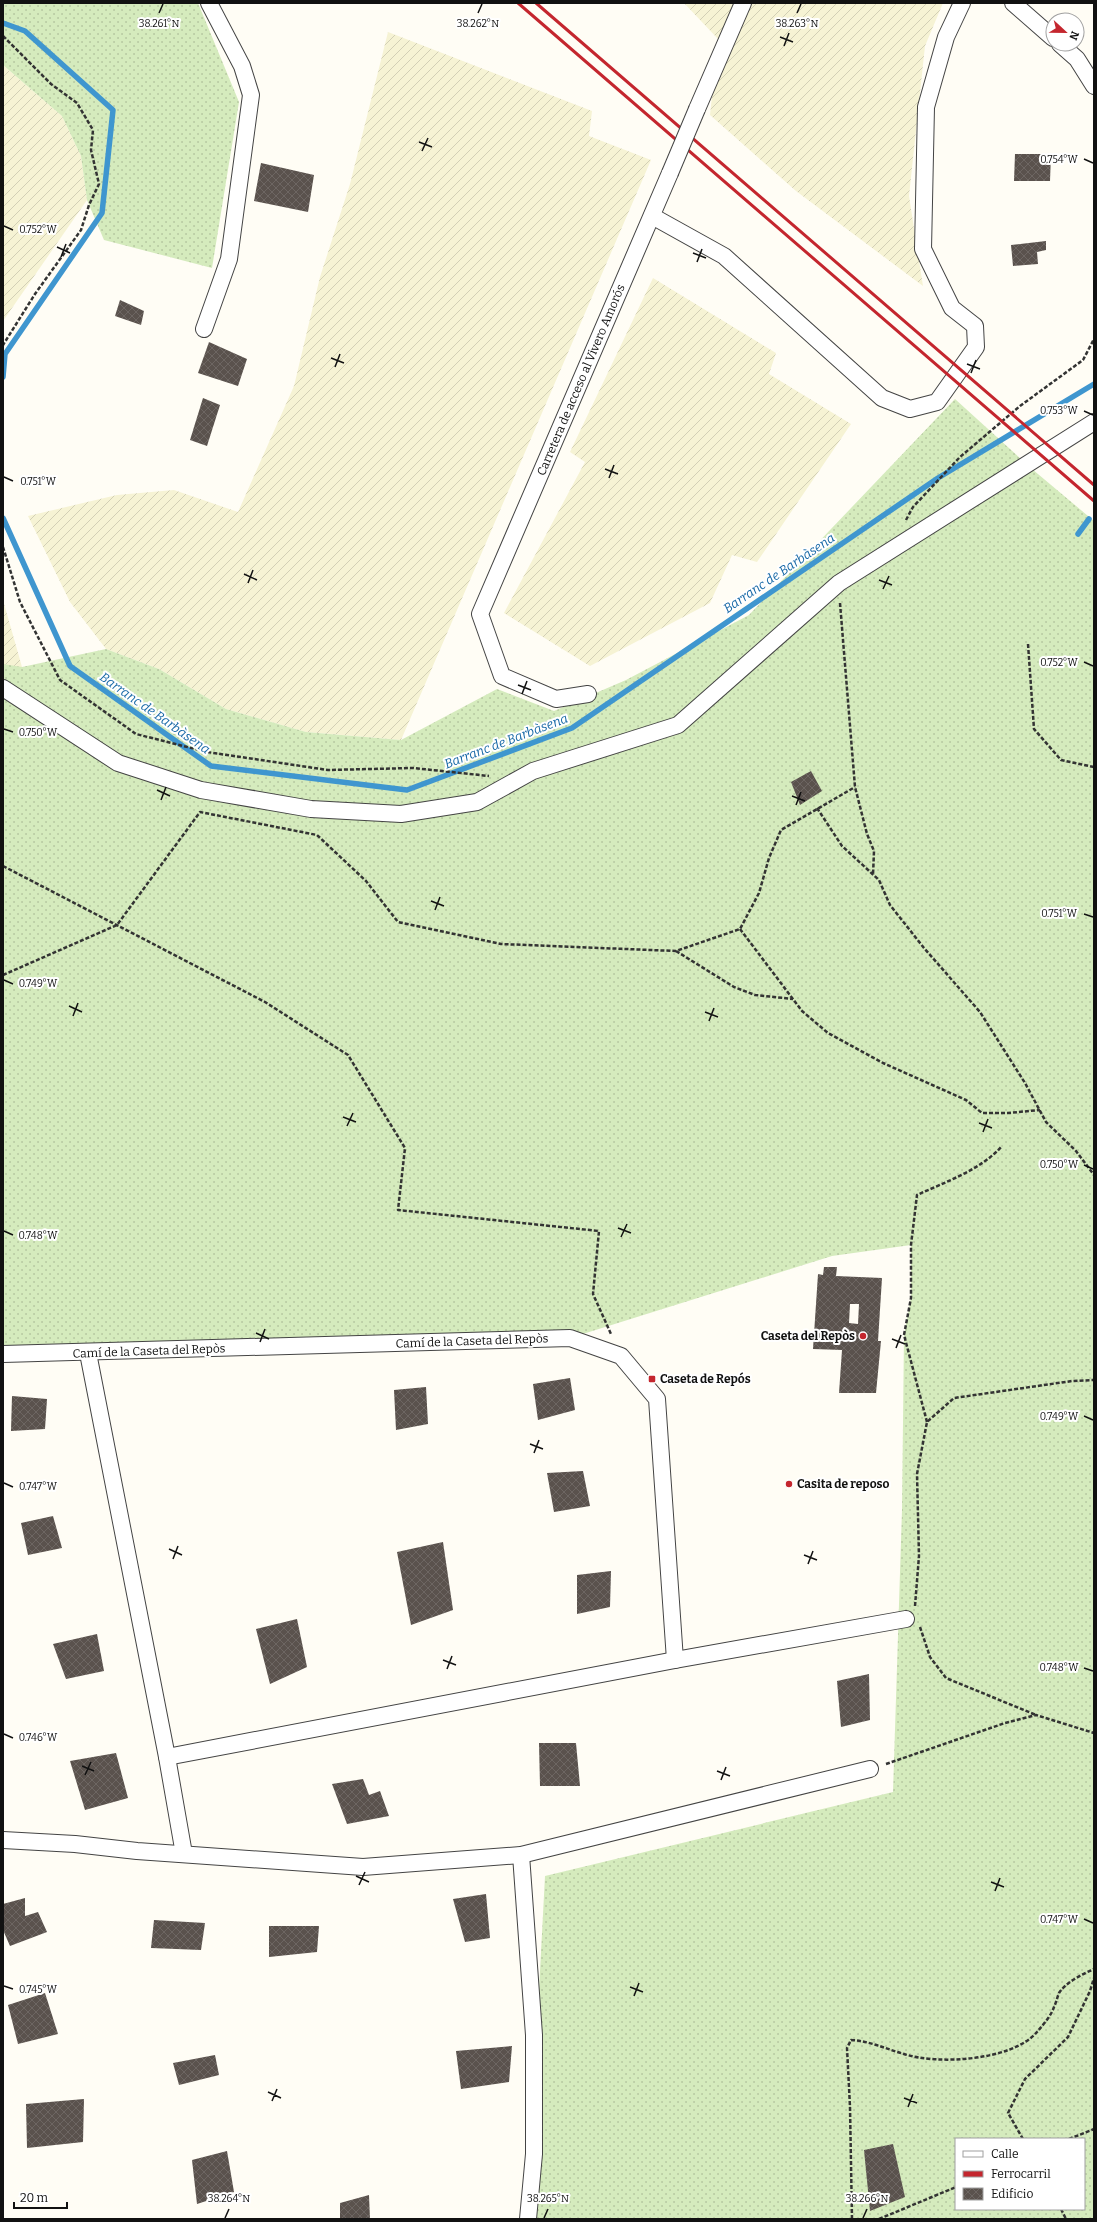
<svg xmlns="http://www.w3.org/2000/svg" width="1097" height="2222" font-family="Bitter,serif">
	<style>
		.farmland { fill: url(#farmland-furrows) }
		.grass { fill: url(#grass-dots); fill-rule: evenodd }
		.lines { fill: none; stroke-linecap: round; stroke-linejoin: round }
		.stream { stroke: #3f96cf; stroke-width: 5.5 }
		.building { fill: url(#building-cross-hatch); fill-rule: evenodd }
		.street-casing { stroke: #444; stroke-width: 18 }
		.path { stroke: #333; stroke-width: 2.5; stroke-dasharray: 4 2; stroke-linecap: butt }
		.street { stroke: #fff; stroke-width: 16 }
		.rail { stroke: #c4262e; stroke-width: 3 }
		.street-bridge-casing { stroke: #444; stroke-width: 18; stroke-linecap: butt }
		.street-bridge { stroke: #fff; stroke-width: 16 }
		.ticks { fill: none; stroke: #111; stroke-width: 1.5 }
		.poi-dot { fill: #c4262e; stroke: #fff; stroke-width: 1.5 }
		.labels { text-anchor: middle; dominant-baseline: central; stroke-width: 4; stroke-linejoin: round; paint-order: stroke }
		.street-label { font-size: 12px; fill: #111; stroke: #fff }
		.poi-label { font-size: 12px; font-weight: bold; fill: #111; stroke: #fff; text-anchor: start }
		.water-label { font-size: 13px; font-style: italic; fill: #1768a6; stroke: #fff }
		.ticks-label { font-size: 10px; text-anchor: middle; fill: #111; stroke: #fff; stroke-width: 4; stroke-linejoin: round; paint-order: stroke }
	</style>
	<defs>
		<pattern id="farmland-furrows" width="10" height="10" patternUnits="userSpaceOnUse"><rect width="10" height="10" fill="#f6f3d4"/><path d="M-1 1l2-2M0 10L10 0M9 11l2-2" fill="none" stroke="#d2cfb5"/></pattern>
		<pattern id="grass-dots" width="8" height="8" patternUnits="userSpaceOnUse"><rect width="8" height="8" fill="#d5ebbd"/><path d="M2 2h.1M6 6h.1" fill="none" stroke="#b6c8a1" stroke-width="1.8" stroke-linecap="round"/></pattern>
		<pattern id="building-cross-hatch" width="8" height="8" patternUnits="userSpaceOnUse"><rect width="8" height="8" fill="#5a524d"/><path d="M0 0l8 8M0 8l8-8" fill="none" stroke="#6d6662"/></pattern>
	</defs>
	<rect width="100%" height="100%" fill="#fffdf5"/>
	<g class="farmland">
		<polygon points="684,3 943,3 925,46 909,196 923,286 796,191 710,115 718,39"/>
		<polygon points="388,32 592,111 589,136 651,160 401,740 306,732 226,709 159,669 106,649 70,602 28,516 117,495 174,490 238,512 294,386 320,277 350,184"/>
		<polygon points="3,65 62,116 81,156 87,200 3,321"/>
		<polygon points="653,278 776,353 769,374 851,424 757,562 732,555 710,603 590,666 504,613 585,462 570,452"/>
		<polygon points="3,600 22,667 3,671"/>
	</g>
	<g class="grass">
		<polygon points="3,3 198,3 239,102 212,268 104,240 87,200 81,156 62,116 3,65"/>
		<path d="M955 399 1032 469 1094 521V2219H527L545 1876 893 1792 902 1510 904 1335 911 1298V1245L832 1256 570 1338 3 1360V664L22 667 106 649 159 669 226 709 306 732 401 740 497 689 554 711 626 680 749 615ZM956 2139H1084V2209H956Z"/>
	</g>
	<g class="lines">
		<g class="stream">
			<polyline points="3,23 25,31 113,110 102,213 5,354 3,377"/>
			<polyline points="3,518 70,666 211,766 407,790 572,728 938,478 1094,384"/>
			<polyline points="1078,534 1089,519"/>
		</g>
	</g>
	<g class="building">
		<polygon points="1015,154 1051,154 1050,181 1014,181"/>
		<polygon points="261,163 314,175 308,212 254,201"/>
		<polygon points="1046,241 1046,250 1037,252 1038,264 1013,266 1011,245"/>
		<polygon points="120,300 144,311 141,325 115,316"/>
		<polygon points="209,342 247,359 238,386 198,373"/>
		<polygon points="203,398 220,405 207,446 190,440"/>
		<polygon points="811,771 822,791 800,805 791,782"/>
		<path d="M824 1267H837L836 1276 882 1278 878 1341H881L876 1393H839L842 1350 813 1349 818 1274 823 1275ZM850 1304H859L858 1324 849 1323Z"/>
		<polygon points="570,1378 575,1410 538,1420 533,1384"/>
		<polygon points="426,1387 428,1424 396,1430 394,1390"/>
		<polygon points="12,1396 47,1399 45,1429 11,1431"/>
		<polygon points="583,1471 590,1506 554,1512 547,1473"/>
		<polygon points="53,1516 62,1548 28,1555 21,1523"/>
		<polygon points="443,1542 453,1610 411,1625 397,1552"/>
		<polygon points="611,1571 610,1607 577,1614 577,1575"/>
		<polygon points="297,1619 307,1667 270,1684 256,1629"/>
		<polygon points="97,1634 104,1671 66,1679 53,1644"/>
		<polygon points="869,1674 870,1720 841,1727 837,1681"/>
		<polygon points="539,1743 576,1743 580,1786 540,1786"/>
		<polygon points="116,1753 128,1798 85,1810 70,1761"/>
		<polygon points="363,1779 369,1795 380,1791 389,1816 347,1824 332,1784"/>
		<polygon points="486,1894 490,1938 465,1942 453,1899"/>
		<polygon points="25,1898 25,1916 38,1912 47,1932 10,1946 3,1930 3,1904"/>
		<polygon points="154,1920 205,1923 201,1950 151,1948"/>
		<polygon points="269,1926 319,1926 317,1952 269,1957"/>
		<polygon points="45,1993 58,2034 18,2044 8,2005"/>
		<polygon points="512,2046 509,2082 461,2089 456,2051"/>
		<polygon points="215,2055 219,2075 179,2085 173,2063"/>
		<polygon points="84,2099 83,2142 27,2148 26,2104"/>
		<polygon points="893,2144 905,2197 870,2211 864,2150"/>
		<polygon points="227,2151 234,2192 197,2204 192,2160"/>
		<polygon points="369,2195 370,2219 340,2219 340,2203"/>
	</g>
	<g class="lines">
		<defs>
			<g id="street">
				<polyline points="1013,3 1053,38"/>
				<polyline points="1060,44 1077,59 1094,86"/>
				<polyline points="697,109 743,3"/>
				<polyline points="652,216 724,256 882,398 910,409 937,402 976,347 975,326 952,308 923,249 926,107 946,37 962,3"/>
				<polyline points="204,329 229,259 251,95 242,66 209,3"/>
				<polyline points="3,688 118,763 201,790 311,809 401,814 477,802 533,771 678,725 839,583 1094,422"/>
				<polyline points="588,694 556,699 502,676 480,614 670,173"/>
				<polyline points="88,1353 167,1757 184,1854"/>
				<polyline points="3,1354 570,1338 621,1356 657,1399 675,1660"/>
				<polyline points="167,1757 675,1660 906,1619"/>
				<polyline points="3,1840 75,1844 137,1851 363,1867 521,1855 870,1769"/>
				<polyline points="521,1855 534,2035 534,2154 528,2219"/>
			</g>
		</defs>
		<use href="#street" class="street-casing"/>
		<g class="path">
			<polyline points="3,36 51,84 77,103 93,130 91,150 99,184 89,205 81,230 35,294 3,345"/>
			<polyline points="906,520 913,507 960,457 1020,406 1083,360 1094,339"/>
			<polyline points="3,547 20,602 60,680 136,734 207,752 328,770 413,768 489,776"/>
			<polyline points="840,603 855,787 867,834 874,851 873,875"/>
			<polyline points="1028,644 1034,729 1061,760 1094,767"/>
			<polyline points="817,808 842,846 879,880 890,905 924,948 980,1012 1025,1083 1046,1122 1076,1151 1094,1175"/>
			<polyline points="3,866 265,1002 348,1055 405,1148 398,1210 599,1231 593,1294 611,1334"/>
			<polyline points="740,929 802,1011 828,1033 883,1063 966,1100 982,1113 1008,1113 1040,1110"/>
			<polyline points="676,951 734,987 755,995 793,999"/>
			<polyline points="3,975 117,925 200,812 317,835 366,881 398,922 501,944 676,951 740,929 759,893 769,858 781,830 855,787"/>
			<path d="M927 1422 904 1335 911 1298V1245L917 1195C945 1182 981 1170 1002 1146"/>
			<polyline points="915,1606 919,1556 917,1474 927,1422 954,1398 1072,1381 1094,1380"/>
			<polyline points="920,1627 930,1657 946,1678 1036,1715"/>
			<polyline points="886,1764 1005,1723 1036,1715 1094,1733"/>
			<polyline points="1023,2139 1008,2113 1025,2079 1068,2037 1090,1991 1094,1978"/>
			<polyline points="1069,2139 1094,2129"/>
			<polyline points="1061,2209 1066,2219"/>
			<path d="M852 2219 850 2107 847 2048 851 2040C870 2041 886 2049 904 2054 937 2065 1012 2061 1037 2032 1043 2025 1051 2016 1054 2007 1056 2003 1057 1998 1059 1993 1066 1982 1083 1974 1094 1969"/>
			<polyline points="879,2219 956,2187"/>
		</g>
		<use href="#street" class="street"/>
		<g class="rail">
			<polyline points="518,3 1094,501"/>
			<polyline points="536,3 1094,485"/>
		</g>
		<defs>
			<polyline id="street-bridge" points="670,173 697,109"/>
		</defs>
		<use href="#street-bridge" class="street-bridge-casing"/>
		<use href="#street-bridge" class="street-bridge"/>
	</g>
	<path class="ticks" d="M159 13 163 4M478 13 482 4M797 13 801 4M780 37 793 42M784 46 789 33M419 142 432 147M422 151 428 138M1084 159 1093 163M4 226 13 230M57 247 70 253M693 253 706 258M61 257 66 244M697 262 702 249M331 358 344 363M967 364 980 369M335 367 340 354M971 373 976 360M1084 411 1093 415M605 469 618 474M4 477 13 481M609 478 614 465M244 574 257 580M879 580 892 585M248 583 253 570M883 589 889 576M1084 662 1093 666M518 685 531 690M522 694 527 681M4 729 13 732M157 790 170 796M792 796 805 801M161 800 166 787M796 805 801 792M431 901 444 906M435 910 440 897M1084 914 1093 917M4 980 13 984M69 1006 82 1012M705 1012 718 1017M73 1016 78 1003M709 1021 714 1008M343 1117 356 1122M979 1123 992 1128M347 1126 353 1113M983 1132 988 1119M1084 1165 1093 1169M618 1228 631 1233M4 1231 13 1235M621 1237 627 1224M256 1333 269 1339M892 1339 905 1344M260 1342 265 1329M896 1348 901 1335M1084 1416 1093 1420M530 1444 543 1449M534 1453 539 1440M4 1483 13 1487M169 1549 182 1555M804 1555 817 1560M173 1559 178 1546M808 1564 813 1551M443 1660 456 1665M1084 1668 1093 1671M447 1669 452 1656M4 1734 13 1738M82 1766 94 1771M717 1771 730 1776M85 1775 91 1762M721 1780 726 1767M356 1876 369 1882M991 1882 1004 1887M359 1885 365 1872M995 1891 1000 1878M1084 1919 1093 1923M4 1986 13 1989M630 1987 643 1992M634 1996 639 1983M268 2092 281 2098M904 2098 917 2103M272 2101 277 2089M908 2107 913 2094M225 2218 229 2209M544 2218 548 2209M863 2218 867 2209"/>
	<g class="poi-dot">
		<circle cx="863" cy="1336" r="4"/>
		<rect x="648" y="1375" width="8" height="8" rx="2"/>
		<circle cx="789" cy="1484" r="4"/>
	</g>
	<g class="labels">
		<g class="street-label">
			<text transform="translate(581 380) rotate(-67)">Carretera de acceso al Vivero Amorós</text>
			<text transform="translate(472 1341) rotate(-2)">Camí de la Caseta del Repòs</text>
			<text transform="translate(149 1351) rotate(-2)">Camí de la Caseta del Repòs</text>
		</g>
		<g class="poi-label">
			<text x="855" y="1336" text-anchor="end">Caseta del Repòs</text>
			<text x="660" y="1379">Caseta de Repós</text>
			<text x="797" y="1484">Casita de reposo</text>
		</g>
		<g class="water-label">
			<text transform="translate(779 573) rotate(-34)">Barranc de Barbàsena</text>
			<text transform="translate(155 713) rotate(35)">Barranc de Barbàsena</text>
			<text transform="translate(506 741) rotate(-21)">Barranc de Barbàsena</text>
		</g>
	</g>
	<g class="ticks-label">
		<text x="478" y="27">38.262°N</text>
		<text x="159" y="27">38.261°N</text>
		<text x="797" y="27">38.263°N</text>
		<text x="1059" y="163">0.754°W</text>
		<text x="38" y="233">0.752°W</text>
		<text x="1059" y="414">0.753°W</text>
		<text x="38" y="485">0.751°W</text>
		<text x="1059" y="666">0.752°W</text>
		<text x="38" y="736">0.750°W</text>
		<text x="1059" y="917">0.751°W</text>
		<text x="38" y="987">0.749°W</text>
		<text x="1059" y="1168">0.750°W</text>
		<text x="38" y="1239">0.748°W</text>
		<text x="1059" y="1420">0.749°W</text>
		<text x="38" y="1490">0.747°W</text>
		<text x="1059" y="1671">0.748°W</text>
		<text x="38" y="1741">0.746°W</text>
		<text x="1059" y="1923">0.747°W</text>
		<text x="38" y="1993">0.745°W</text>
		<text x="229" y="2202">38.264°N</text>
		<text x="548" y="2202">38.265°N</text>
		<text x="867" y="2202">38.266°N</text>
	</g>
	<rect width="1097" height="2222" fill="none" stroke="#111111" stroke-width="8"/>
	<rect x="955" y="2138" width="130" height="72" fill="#ffffff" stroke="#a0a0a0"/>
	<rect x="963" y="2151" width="20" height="6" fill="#ffffff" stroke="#a0a0a0"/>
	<text x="991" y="2158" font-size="12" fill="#111111">Calle</text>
	<rect x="963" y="2171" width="20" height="6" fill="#c4262e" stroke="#a0a0a0"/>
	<text x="991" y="2178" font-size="12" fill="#111111">Ferrocarril</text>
	<rect x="963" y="2188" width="20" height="12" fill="url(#building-cross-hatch)" stroke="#a0a0a0"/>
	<text x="991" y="2198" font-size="12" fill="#111111">Edificio</text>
	<g transform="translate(1065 32) rotate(112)"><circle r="19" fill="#ffffff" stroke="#a0a0a0"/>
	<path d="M0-3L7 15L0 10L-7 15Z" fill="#c4262e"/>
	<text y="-6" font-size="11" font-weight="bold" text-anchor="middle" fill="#111111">N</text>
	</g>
	<path d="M14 2202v6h53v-6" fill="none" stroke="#111111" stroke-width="2"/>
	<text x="20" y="2202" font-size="12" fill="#111111" stroke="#ffffff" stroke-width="3" paint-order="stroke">20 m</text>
</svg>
